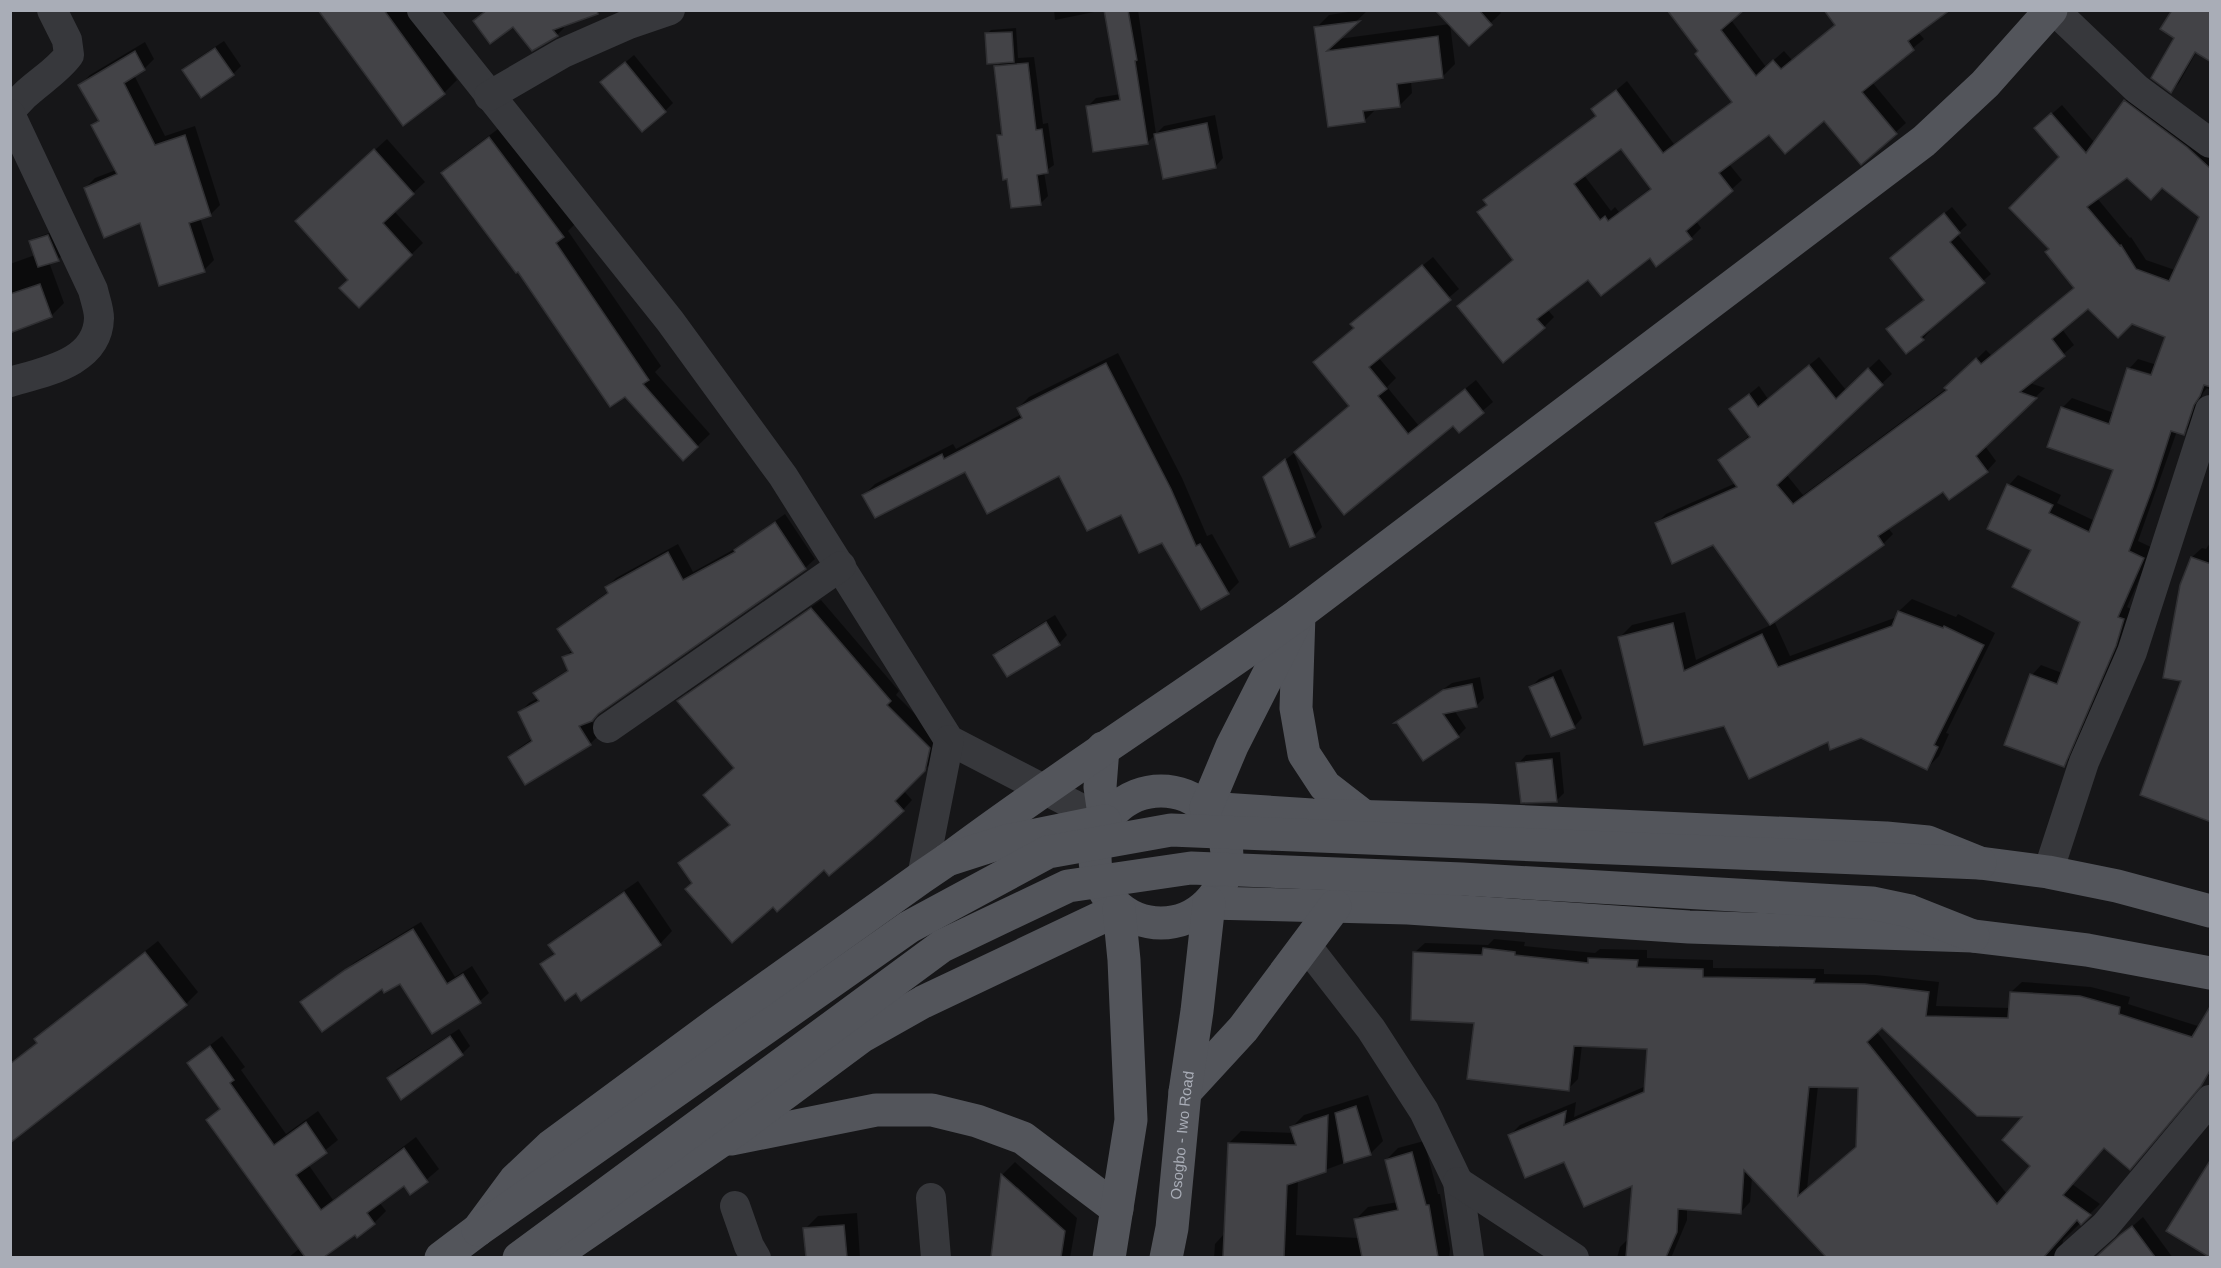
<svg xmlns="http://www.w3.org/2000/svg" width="2221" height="1268" font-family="Helvetica,sans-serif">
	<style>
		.shadow { fill: #0007; fill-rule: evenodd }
		.building { fill: #434347; stroke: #303033; stroke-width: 1.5; fill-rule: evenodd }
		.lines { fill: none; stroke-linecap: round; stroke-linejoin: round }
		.street { stroke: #37383c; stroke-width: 30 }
		.primary { stroke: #53555b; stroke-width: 33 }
		.primary-bridge { stroke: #53555b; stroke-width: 33 }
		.labels { text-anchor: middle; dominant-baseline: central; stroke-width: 5; stroke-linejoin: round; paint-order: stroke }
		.street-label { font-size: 15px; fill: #a9adb7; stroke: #111113 }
	</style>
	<rect width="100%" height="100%" fill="#161618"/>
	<g class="shadow">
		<polygon points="320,10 406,10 457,80 444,93 403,124"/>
		<polygon points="1054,10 1104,10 1055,20"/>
		<polygon points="1105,10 1138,10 1156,134 1164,126 1215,115 1223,158 1215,167 1156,134 1148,142 1087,107 1096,98 1121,94"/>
		<polygon points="1361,10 1368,10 1338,39 1450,24 1437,10 1499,10 1501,13 1469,44 1450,24 1455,64 1443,76 1411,81 1412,93 1400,105 1377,108 1364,121 1329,126 1316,28 1329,15"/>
		<path d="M1731 20 1766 67 1784 51 1792 60 1836 24 1918 32 1924 39 1872 82 1906 123 1861 163 1824 119 1769 133 1729 164 1742 180 1696 221 1701 228 1691 238 1651 256 1588 278 1547 309 1554 317 1544 327 1459 306 1514 259 1479 213 1488 204 1485 200 1495 190 1597 115 1593 110 1627 81 1674 144 1733 101 1697 54ZM1621 147 1652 187 1619 212 1615 207 1611 211 1584 175Z"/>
		<polygon points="475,21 562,25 564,28 557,35 514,25"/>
		<polygon points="1016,28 1018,58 1034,57 1043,124 1048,123 1054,165 1044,172 1048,196 1041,203 1008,177 998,136 1003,131 996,67 1001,62 987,34 991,30"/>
		<polygon points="2176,38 2197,51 2179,83 2171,91"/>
		<polygon points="224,41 241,66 233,74 184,70 192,62"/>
		<polygon points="145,42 154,59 144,69 134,75 165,136 195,126 220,205 210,215 200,218 214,260 204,270 141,221 85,188 95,178 116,170 93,125 100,119 80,85 90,75"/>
		<polygon points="634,55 673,103 665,111 602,82"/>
		<path d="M2135 92 2210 149V390L2207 388 2203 393 2193 423 2184 433 2177 431 2138 541 2153 548 2127 607 2133 610 2074 755 2064 765 2032 675 2041 665 2062 673 2081 622 2033 549 2009 485 2018 475 2061 495 2057 503 2095 521 2115 469 2062 408 2072 398 2114 413 2129 369 2138 359 2157 365 2167 336 2089 307 2062 329 2074 345 2030 383 2045 388 1985 446 1996 461 1987 471 1943 490 1888 528 1893 534 1883 544 1714 543 1656 524 1666 514 1736 483 1720 460 1750 435 1731 409 1759 386 1768 399 1819 357 1846 390 1879 359 1892 374 1786 474 1803 495 1947 388 1986 350 1992 356 2076 287 2050 249 2061 157 2046 119 2062 105 2095 143 2125 101ZM2127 176 2163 186 2201 217 2175 270 2146 260 2131 237 2130 238 2097 198ZM2132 368 2159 376 2158 379 2132 371Z"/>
		<polygon points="502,126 575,224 568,231 661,366 655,372 710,434 684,459 443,173 455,161"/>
		<polygon points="387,139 425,182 394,211 423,243 359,306 350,280 309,210"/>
		<polygon points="1952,207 1967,225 1957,234 1991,274 1928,329 1930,331 1923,339 1888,329 1925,299 1899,251"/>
		<polygon points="52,232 62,256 58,259 49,262 64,303 51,316 11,331 12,336 10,338 10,264 35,255 31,242 35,238"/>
		<polygon points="1433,257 1459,289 1378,357 1396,378 1387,387 1419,426 1476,380 1493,402 1459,431 1454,424 1345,512 1350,405 1315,362 1355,327 1362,315"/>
		<polygon points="1118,353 1182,478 1207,536 1212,534 1239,582 1228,593 1201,608 1162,541 1060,474 966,470 864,495 875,484 953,444 956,449 1022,414 1018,408 1029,397"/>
		<polygon points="1294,453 1322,527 1314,536 1274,469"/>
		<polygon points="785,514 815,559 805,568 601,710 591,720 600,734 590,744 525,783 510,757 519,748 532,739 520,712 529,703 538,698 535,693 545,684 569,669 564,658 573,649 559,629 568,620 609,591 607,587 616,578 678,544 693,572 740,546"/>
		<polygon points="2210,543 2210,820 2183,680 2192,557 2202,548 2206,549"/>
		<polygon points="1912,599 1956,617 1958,614 1995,633 1946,733 1949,734 1939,756 1927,768 1861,737 1829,740 1725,724 1620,637 1632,625 1685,612 1696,660 1775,623 1790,656 1897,617 1899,611"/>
		<polygon points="821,600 899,691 896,695 939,738 934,760 904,791 912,800 903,810 829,874 824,868 774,905 694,883 680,863 689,854 731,824 736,767 679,701 688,692"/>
		<polygon points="1055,615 1067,635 1059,644 995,655 1003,647"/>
		<polygon points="1561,669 1582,718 1574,727 1531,687 1539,679"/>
		<polygon points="1480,677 1484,698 1476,706 1454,710 1466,728 1458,736 1398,721 1452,683"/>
		<polygon points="1560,752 1564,793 1556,801 1518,764 1526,755"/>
		<polygon points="638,881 672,931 660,944 576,991 542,964 555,952 550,946 563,933"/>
		<polygon points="421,922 455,977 472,966 489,993 480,1001 432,1032 400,982 302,1003 355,962"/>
		<path d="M1494 939 1525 942 1524 946 1595 953 1600 949 1647 950V958L1713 960V968L1824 969V974L1876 975 1939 982 1936 1006 2010 1008 2011 992 2022 982 2091 987 2130 997 2128 1004 2201 1027 2210 1021V1074L2187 1101 2105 1146 2072 1184 2100 1204 2063 1240 2062 1250 2065 1258H1950L1871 1185 1857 1200 1913 1258H1828L1752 1177 1750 1202 1740 1213 1687 1209V1220L1671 1258H1617L1620 1247 1629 1238 1634 1184 1565 1160 1510 1135 1520 1125 1576 1102 1574 1117 1646 1086 1649 1047 1582 1045 1578 1079 1568 1089 1475 1021 1414 953 1425 943 1488 945ZM1882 1026 2026 1116 2032 1166 2007 1194 1876 1031ZM1818 1086 1859 1087 1858 1146 1807 1189Z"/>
		<polygon points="158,941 198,992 186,1004 10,1141 10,1064 38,1042 36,1039 48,1027"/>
		<polygon points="459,1029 470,1046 462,1054 388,1078 397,1069"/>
		<polygon points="222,1036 245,1067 241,1070 286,1134 318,1111 338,1140 308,1164 333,1200 416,1137 439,1169 411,1193 404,1184 379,1202 386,1211 374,1223 355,1233 321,1258 288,1258 300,1248 208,1120 221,1107 189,1063 201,1052"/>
		<polygon points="1368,1095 1383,1141 1371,1153 1298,1180 1296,1235 1359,1238 1356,1219 1368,1207 1398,1202 1386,1160 1398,1148 1424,1141 1438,1194 1440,1194 1450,1249 1449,1258 1214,1258 1215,1244 1225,1233 1229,1143 1241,1131 1294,1133 1292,1127 1304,1115"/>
		<polygon points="1015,1162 1077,1218 1070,1258 992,1258 1003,1174"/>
		<polygon points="857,1213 860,1258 807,1258 805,1229 818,1216"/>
		<polygon points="2143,1217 2173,1258 2096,1258"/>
	</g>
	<g class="building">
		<polygon points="318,10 384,10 445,94 403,126"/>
		<polygon points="487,10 597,10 598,14 553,30 558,36 532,51 513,27 490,44 473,21"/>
		<polygon points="1104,10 1128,10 1137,60 1135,61 1148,144 1093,152 1086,106 1120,100"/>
		<polygon points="1435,10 1479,10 1492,25 1469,46"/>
		<path d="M1667 10H1744L1721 30 1756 76 1773 60 1781 69 1835 25 1824 10H1950L1908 41 1914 50 1862 92 1897 134 1861 165 1824 121 1785 154 1769 135 1719 173 1733 191 1686 231 1692 239 1656 267 1650 258 1601 296 1588 280 1537 319 1545 328 1503 363 1457 306 1513 260 1477 212 1487 205 1483 200 1596 116 1591 109 1616 90 1663 153 1732 102 1695 54 1698 51ZM1621 149 1651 189 1608 221 1605 216 1600 220 1574 184Z"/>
		<polygon points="2172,10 2211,10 2211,62 2195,52 2171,93 2151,78 2174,38 2160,29"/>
		<polygon points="1360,21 1327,51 1438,36 1443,78 1397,84 1400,107 1363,111 1365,122 1328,127 1314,27"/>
		<polygon points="1012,32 1014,62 987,64 985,33"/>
		<polygon points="215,48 234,75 201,98 182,70"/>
		<polygon points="135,51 145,70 124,83 155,145 185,135 211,216 189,223 205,272 159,286 140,223 104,238 84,188 117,174 91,125 99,121 78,85"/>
		<polygon points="625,62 666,112 642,132 600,82"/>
		<polygon points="1028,63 1036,130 1042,129 1048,173 1037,175 1041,205 1011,208 1007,179 1003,180 997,135 1002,135 994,66"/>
		<path d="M2124 100 2187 147 2211 169V387L2204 385 2200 396 2194 405 2184 435 2171 431 2153 487 2129 551 2144 558 2118 617 2124 619 2116 646 2064 767 2004 745 2030 674 2057 684 2080 622 2012 587 2031 550 1987 529 2007 484 2053 505 2049 513 2089 532 2113 470 2047 447 2061 407 2109 424 2127 368 2151 375 2165 337 2132 324 2118 338 2088 309 2052 339 2065 356 2020 392 2037 398 1976 456 1988 472 1949 500 1943 492 1878 536 1884 545 1770 625 1713 545 1672 564 1655 523 1737 487 1718 460 1750 437 1729 409 1749 394 1758 407 1809 365 1836 399 1868 368 1883 385 1777 485 1793 504 1947 390 1944 388 1976 358 1981 364 2074 288 2045 252 2049 249 2009 208 2059 157 2034 128 2051 113 2086 153ZM2127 178 2151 200 2162 188 2199 217 2169 281 2136 269 2121 245 2120 246 2087 207Z"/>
		<polygon points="1207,123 1216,168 1163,179 1154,134"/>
		<polygon points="489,137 564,237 556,243 649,380 643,384 698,447 683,461 625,397 610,407 518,272 516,273 441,173"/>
		<polygon points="374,149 414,194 383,223 412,255 359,308 339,288 348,280 295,221"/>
		<polygon points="1944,213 1960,233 1950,242 1985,283 1921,337 1924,340 1906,354 1886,329 1924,300 1890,258"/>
		<polygon points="48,235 59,261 38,267 29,241"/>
		<polygon points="1422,265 1451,300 1369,367 1387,389 1378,396 1408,434 1465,389 1484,413 1459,433 1453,426 1344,515 1294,452 1349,406 1313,362 1354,328 1350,324"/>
		<polygon points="40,284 52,317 10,333 10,294"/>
		<polygon points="1106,363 1171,489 1196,546 1200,544 1229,594 1201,610 1162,543 1139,553 1121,515 1087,531 1059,476 987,514 965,472 875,518 862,495 942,454 944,459 1022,418 1017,408"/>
		<polygon points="1285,459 1315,537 1290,547 1263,477"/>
		<polygon points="775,522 806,569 598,714 592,721 579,726 591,745 525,785 508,757 532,741 518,712 539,701 533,693 568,671 562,657 573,653 557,629 608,593 605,587 668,552 683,580 735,552 734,550"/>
		<polygon points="2191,557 2211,564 2211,822 2140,795 2181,681 2163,678 2180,585"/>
		<polygon points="811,608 891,701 887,705 930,748 925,771 895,801 904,811 873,839 829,876 824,870 777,912 773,907 732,943 685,889 692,883 678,863 730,825 703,795 734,768 677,701"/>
		<polygon points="1898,611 1943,628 1944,626 1984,645 1934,745 1938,747 1927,770 1861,738 1830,750 1828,742 1749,779 1724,726 1644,745 1618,637 1673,623 1684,671 1762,634 1778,667 1892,626"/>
		<polygon points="1046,622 1060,645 1007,677 993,655"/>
		<polygon points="1553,677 1575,728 1551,737 1529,687"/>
		<polygon points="1472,684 1477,707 1443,714 1459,737 1423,761 1397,723 1394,723 1443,690"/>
		<polygon points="1552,759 1557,802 1521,803 1516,763"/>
		<polygon points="624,892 661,945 581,1001 576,993 565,1001 540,964 555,954 548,945"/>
		<polygon points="413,929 447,984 463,974 481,1003 432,1034 400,984 384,993 382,989 322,1032 300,1002 345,970"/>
		<path d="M1483 948 1515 952V955L1588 963V958L1638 960 1637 967 1703 969V977L1815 979 1814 983 1865 984 1929 992 1926 1016 2008 1018 2010 992 2080 996 2120 1007 2119 1014 2192 1037 2211 1005V1069L2201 1086 2130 1170 2104 1148 2063 1195 2091 1215 2081 1225 2077 1220 2044 1257H1826L1744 1170 1741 1214 1678 1209 1677 1232 1666 1257H1626L1632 1186 1584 1207 1564 1162 1525 1178 1508 1135 1566 1111 1564 1125 1644 1092 1647 1049 1574 1046 1569 1091 1467 1079 1474 1023 1411 1020 1413 952 1482 955ZM1882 1028 1977 1116 2022 1117 2002 1140 2030 1166 1997 1204 1867 1042ZM1809 1087 1858 1088 1856 1147 1798 1196Z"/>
		<polygon points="145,952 187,1005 10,1143 10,1064 37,1043 34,1039"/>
		<polygon points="450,1036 463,1055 401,1100 387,1078"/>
		<polygon points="210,1046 234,1080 230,1083 274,1145 306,1122 327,1153 296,1175 321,1210 404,1148 428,1182 410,1195 404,1186 367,1213 375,1224 357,1238 355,1235 324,1257 305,1257 206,1120 220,1109 187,1063"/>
		<polygon points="1356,1106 1371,1155 1344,1163 1335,1113"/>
		<polygon points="1328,1115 1326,1172 1287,1185 1284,1257 1223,1257 1228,1143 1296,1145 1290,1127"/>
		<polygon points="1412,1152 1426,1205 1429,1205 1438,1257 1362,1257 1354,1219 1398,1210 1385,1160"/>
		<polygon points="2211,1159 2211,1257 2209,1257 2166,1231"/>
		<polygon points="1001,1174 1065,1231 1061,1257 991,1257"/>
		<polygon points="844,1225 847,1257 806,1257 803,1228"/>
		<polygon points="2132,1226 2155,1257 2096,1257 2120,1235"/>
	</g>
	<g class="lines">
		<g class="street">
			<polyline points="422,10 670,321 783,476 949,740 1105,821"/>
			<polyline points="2054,10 2137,89 2210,143"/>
			<polyline points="489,96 563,53 629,24 670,10"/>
			<path d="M10 113C24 89 53 77 69 55L67 40 52 10"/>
			<path d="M10 114 93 290C95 299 99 309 99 318 98 363 44 372 10 382"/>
			<polyline points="608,728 841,566"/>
			<polyline points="2048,872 2084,762 2132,652 2210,410"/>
			<polyline points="922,877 949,740"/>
			<polyline points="1305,944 1371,1029 1424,1111 1458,1182 1469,1258"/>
			<polyline points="1458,1182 1574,1258"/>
			<polyline points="931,1198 936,1258"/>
			<polyline points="735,1206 749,1246 756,1258"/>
			<polyline points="2069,1258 2105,1226 2210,1100"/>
		</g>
		<g class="primary">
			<polyline points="1299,614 1296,708 1304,754 1325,786 1365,817"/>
			<polyline points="1103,748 1100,787 1105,821"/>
			<circle cx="1161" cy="857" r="66"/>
			<polyline points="1206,808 1312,815 1486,820 1886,838 1928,842 1980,863 2048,872 2117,886 2210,911"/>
			<polyline points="1206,808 1232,746 1294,624"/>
			<path d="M947 860C1061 774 1183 698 1299 614L1924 141 1985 84 2051 10"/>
			<polyline points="1209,903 1408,908 1689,927 1973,936 2087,950 2210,973"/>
			<polyline points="1185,1092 1243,1029 1335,906"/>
			<polyline points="731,1139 876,1110 932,1110 977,1121 1023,1138 1117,1209"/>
			<polyline points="441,1258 478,1230 515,1180 551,1146 719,1022 922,877 947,860 1006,841 1105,821"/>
			<polyline points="550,1258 721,1141 861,1037 923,1002 1119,909"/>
			<polyline points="1109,1258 1131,1120 1124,960 1119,909"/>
			<path id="s1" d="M1166 1258 1172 1228 1185 1092 1197 1011 1209 903"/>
		</g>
		<g class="primary-bridge">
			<polyline points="478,1230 909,927 1048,852 1171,830 1980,863"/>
			<polyline points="519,1258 942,946 1068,886 1191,868 1462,879 1872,903 1910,911 1973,936"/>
		</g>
	</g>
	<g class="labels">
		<g class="street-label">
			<text stroke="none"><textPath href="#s1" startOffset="124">Osogbo - Iwo Road</textPath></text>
		</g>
	</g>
	<rect width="2221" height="1268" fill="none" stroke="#a9adb7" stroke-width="24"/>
</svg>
